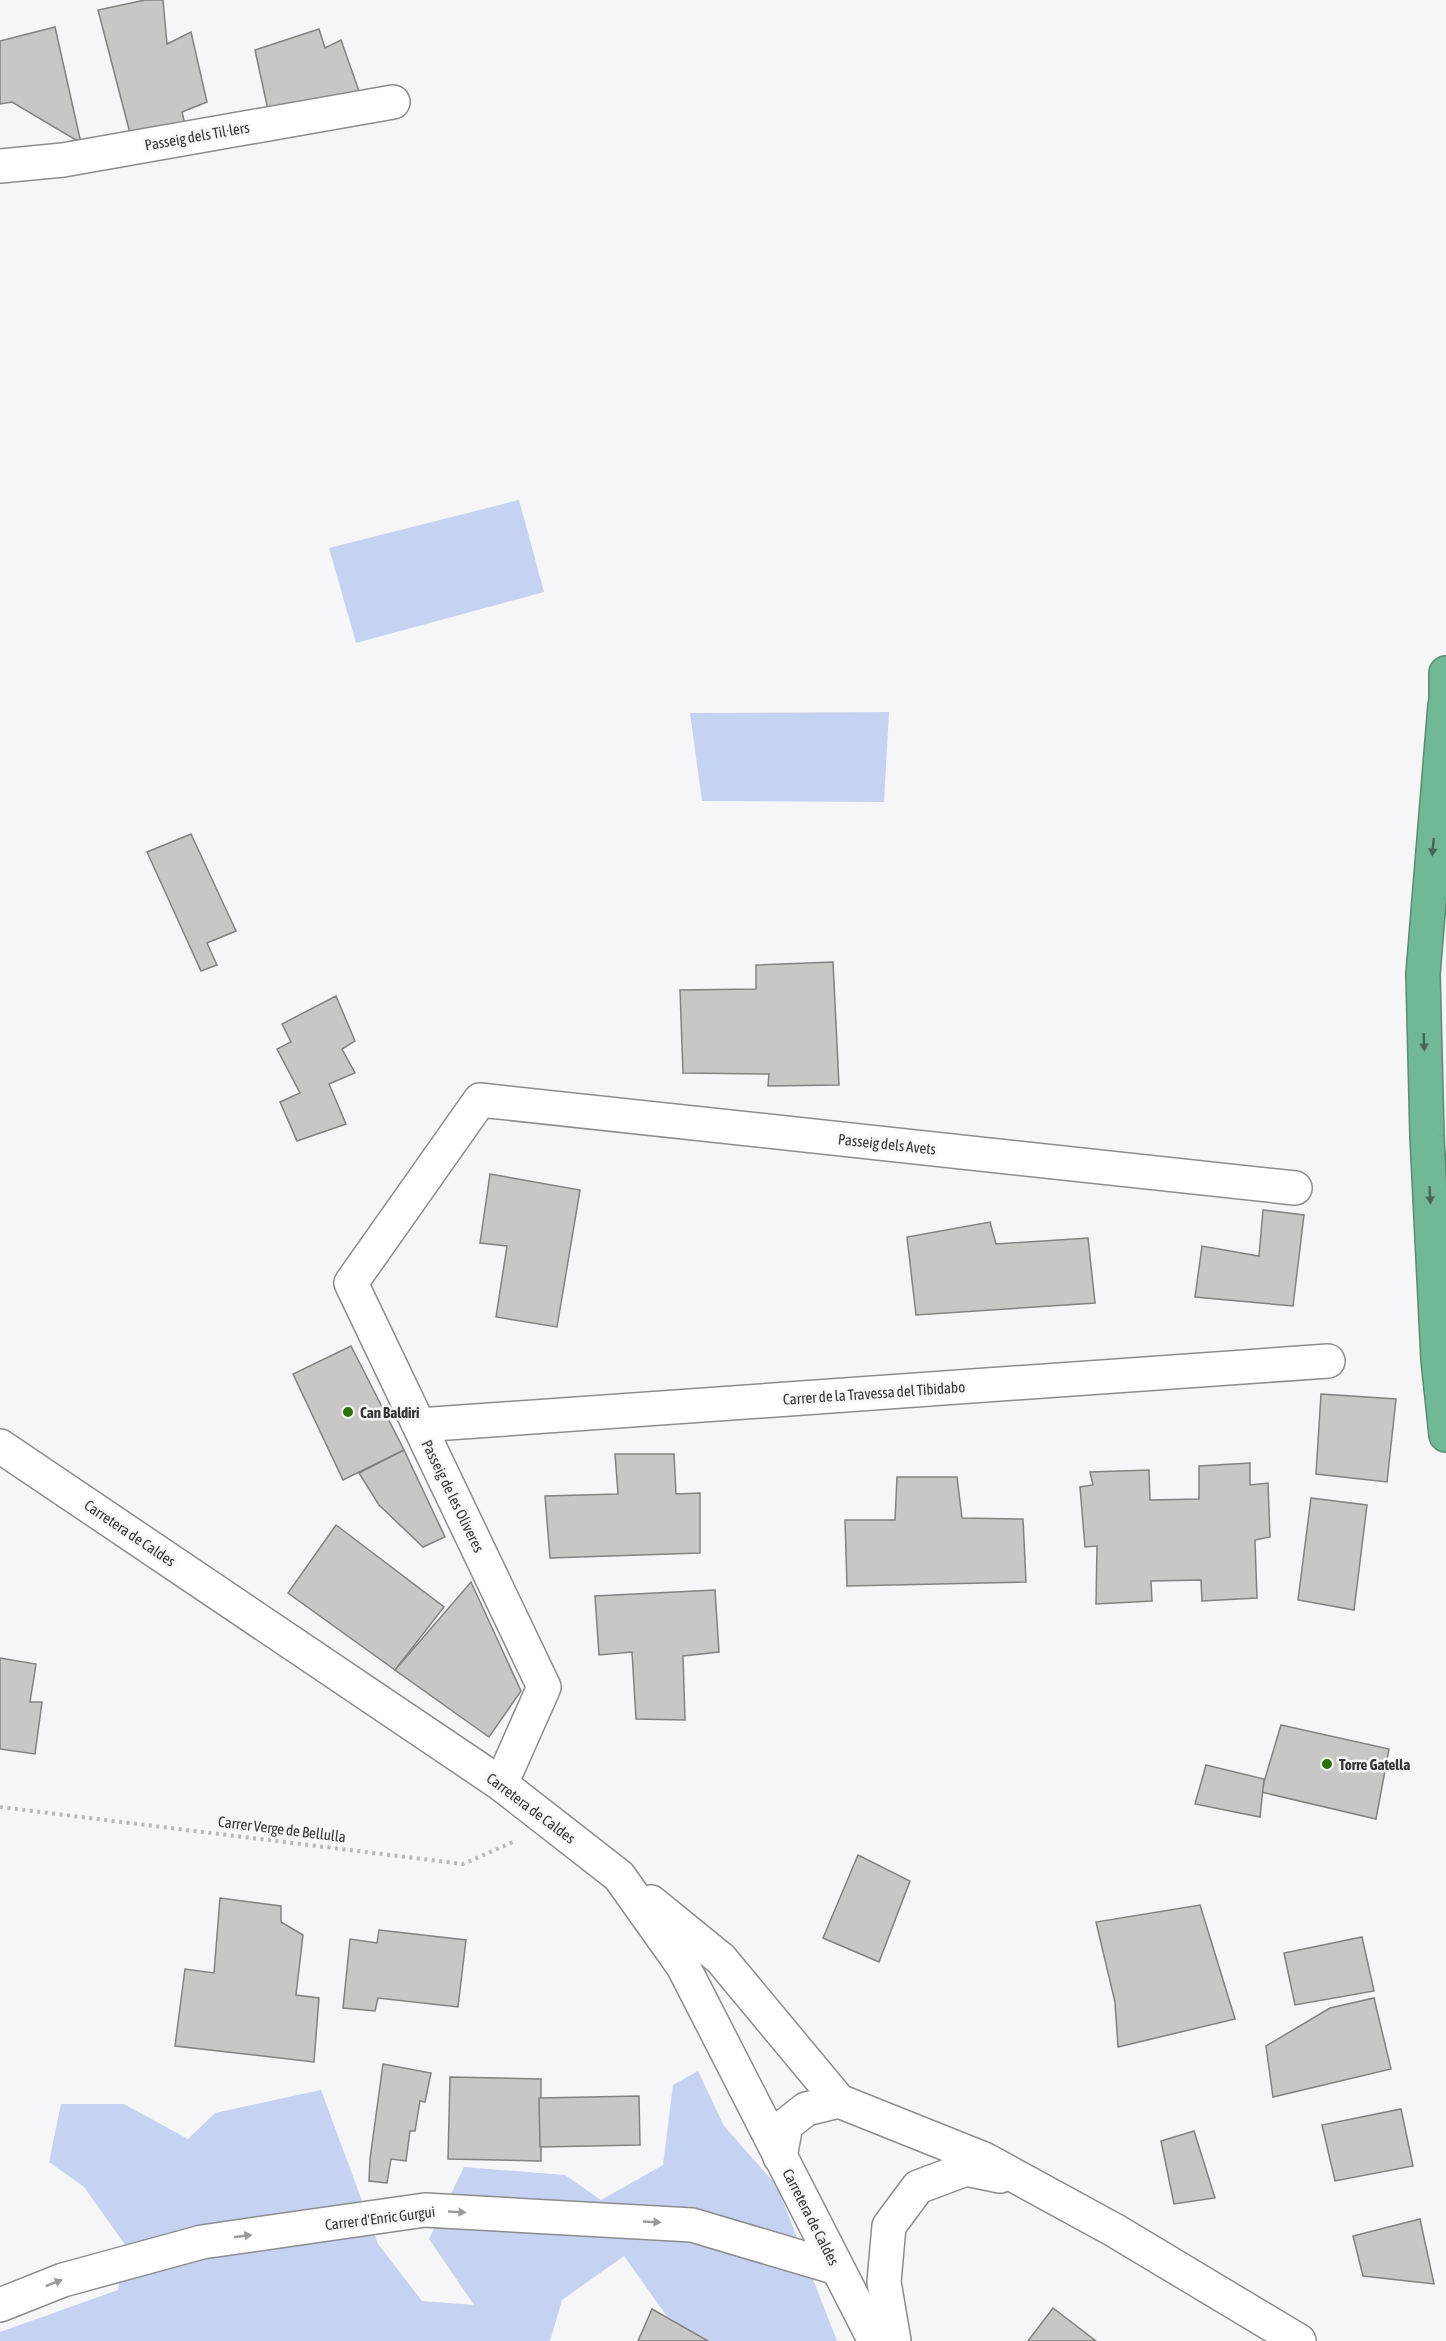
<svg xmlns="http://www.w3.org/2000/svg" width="1446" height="2341" font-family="'Asap Condensed',sans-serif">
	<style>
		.green { fill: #c6d2f2 }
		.building { fill: #c8c7c6; stroke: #838281; stroke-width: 1.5 }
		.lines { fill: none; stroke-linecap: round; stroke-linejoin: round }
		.minor-casing { stroke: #8c8c8d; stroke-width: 36 }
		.highway-casing { stroke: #5c8b73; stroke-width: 36 }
		.path { stroke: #b9b9ba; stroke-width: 4; stroke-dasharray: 3 4.5; stroke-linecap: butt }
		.minor { stroke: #fff; stroke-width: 33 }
		.highway { stroke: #70b994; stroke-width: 33 }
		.oneway { fill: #4a6457 }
		.oneway2 { fill: #9a9a9a }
		.poi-dot { fill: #2d700d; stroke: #f6f6f8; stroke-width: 2 }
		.labels { text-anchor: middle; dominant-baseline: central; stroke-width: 5; stroke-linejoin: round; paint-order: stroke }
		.street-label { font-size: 15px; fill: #363636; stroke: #f6f6f8 }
		.poi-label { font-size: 15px; font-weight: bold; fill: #363636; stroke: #f6f6f8; text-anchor: start }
	</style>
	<rect width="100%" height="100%" fill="#f6f6f8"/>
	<g class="green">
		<polygon points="519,500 544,592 356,643 329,548"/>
		<polygon points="889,712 884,802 702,801 690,713"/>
		<polygon points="698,2071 724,2126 777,2186 837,2341 704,2341 666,2315 624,2256 562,2300 550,2341 0,2341 0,2332 118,2290 126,2246 84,2187 49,2162 61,2104 124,2104 188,2139 215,2113 321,2090 378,2244 422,2301 474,2305 429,2239 464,2167 565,2175 601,2200 663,2165 673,2085"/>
	</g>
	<g class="building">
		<polygon points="145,0 163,0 167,44 191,32 207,102 182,112 185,124 131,137 98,10"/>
		<polygon points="55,27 81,143 12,102 0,104 0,41"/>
		<polygon points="319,29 325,48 341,40 359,91 314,107 312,99 268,110 255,50"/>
		<polygon points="191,834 236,931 207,943 217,965 201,971 147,852"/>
		<polygon points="833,962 839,1085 768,1086 769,1074 683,1073 680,990 756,989 756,965"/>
		<polygon points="336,996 355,1041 342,1049 355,1073 329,1084 346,1124 297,1141 280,1102 300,1093 277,1049 291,1042 282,1024"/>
		<polygon points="490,1174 580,1190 557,1327 496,1317 507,1246 480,1243"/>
		<polygon points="1263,1210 1304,1215 1293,1306 1195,1297 1202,1246 1259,1256"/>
		<polygon points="990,1222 996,1244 1088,1238 1095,1303 916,1315 907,1237"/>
		<polygon points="351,1346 404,1450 343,1480 293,1374"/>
		<polygon points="1321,1394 1396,1399 1387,1482 1316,1474"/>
		<polygon points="404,1450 445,1537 423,1547 379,1505 359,1473"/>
		<polygon points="615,1454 674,1454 676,1494 700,1493 700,1553 550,1558 545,1496 618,1494"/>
		<polygon points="1250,1463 1250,1485 1268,1483 1270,1537 1255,1540 1257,1598 1202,1601 1201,1580 1151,1581 1152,1601 1096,1604 1097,1546 1085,1547 1080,1487 1093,1485 1090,1472 1149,1470 1150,1500 1199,1499 1199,1466"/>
		<polygon points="897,1477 957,1477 962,1518 1023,1519 1026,1582 847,1586 845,1520 895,1520"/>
		<polygon points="1311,1498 1367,1505 1354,1610 1298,1600"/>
		<polygon points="336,1525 444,1607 395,1670 288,1593"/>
		<polygon points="471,1582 521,1691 489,1737 395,1670"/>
		<polygon points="715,1590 719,1652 683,1656 685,1720 636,1719 632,1652 599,1655 595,1596"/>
		<polygon points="0,1658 36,1664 30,1702 42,1702 35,1754 0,1749"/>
		<polygon points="1281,1725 1389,1749 1376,1819 1261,1792"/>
		<polygon points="1206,1765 1264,1779 1260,1817 1195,1804"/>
		<polygon points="858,1855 910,1881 879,1962 823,1938"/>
		<polygon points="220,1898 281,1906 281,1922 303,1935 296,1995 319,1998 314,2062 175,2046 185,1969 214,1973"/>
		<polygon points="1200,1905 1235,2019 1118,2047 1115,2002 1096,1922"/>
		<polygon points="379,1930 466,1940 458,2007 378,1998 375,2011 343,2008 350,1939 377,1943"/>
		<polygon points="1362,1937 1374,1991 1295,2005 1284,1953"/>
		<polygon points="1374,1998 1391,2069 1273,2097 1266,2046 1330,2008"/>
		<polygon points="383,2064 431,2073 425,2102 420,2101 415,2131 410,2131 406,2161 391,2159 387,2183 369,2181 370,2159"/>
		<polygon points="450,2077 541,2079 541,2161 448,2159"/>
		<polygon points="639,2096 640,2145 540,2147 539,2098"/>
		<polygon points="1401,2109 1413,2166 1335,2181 1322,2125"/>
		<polygon points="1194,2131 1215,2198 1174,2204 1161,2141"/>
		<polygon points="1420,2219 1434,2284 1363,2276 1353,2236"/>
		<polygon points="1053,2308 1096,2341 1028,2341"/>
		<polygon points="652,2309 708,2341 638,2341"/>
	</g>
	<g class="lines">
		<defs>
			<g id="minor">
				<polyline points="0,166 63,160 393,102"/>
				<polyline points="419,1425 1328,1361"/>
				<polyline points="0,1446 501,1784 619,1876 683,1966 875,2341"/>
				<polyline points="501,1784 544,1687 351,1283 480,1100 1295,1188"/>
				<polyline points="651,1902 721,1959 839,2101 984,2159 1114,2230 1299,2341"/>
				<polyline points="780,2157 786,2125 806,2109 839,2101"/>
				<polyline points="0,2305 63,2280 202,2242 425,2210 692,2225 837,2268"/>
				<polyline points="894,2341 884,2282 889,2226 918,2187 966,2169 1000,2176"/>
			</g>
			<g id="highway">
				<polyline points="1446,673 1446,722"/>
				<polyline points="1445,705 1423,974 1427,1136 1438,1359 1446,1435"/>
			</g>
		</defs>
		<use href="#minor" class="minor-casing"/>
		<use href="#highway" class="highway-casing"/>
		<polyline class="path" points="0,1807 463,1864 513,1842"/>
		<use href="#minor" class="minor"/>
		<use href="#highway" class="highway"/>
	</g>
	<defs><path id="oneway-solid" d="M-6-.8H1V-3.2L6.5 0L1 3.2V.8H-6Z" transform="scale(1.5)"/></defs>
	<g class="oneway">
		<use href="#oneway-solid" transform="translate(1433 847) rotate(95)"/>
		<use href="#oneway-solid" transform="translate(1424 1042) rotate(88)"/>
		<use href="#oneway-solid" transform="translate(1430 1195) rotate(87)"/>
	</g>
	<g class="oneway2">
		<use href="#oneway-solid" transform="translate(457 2212) rotate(3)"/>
		<use href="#oneway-solid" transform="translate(652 2222) rotate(3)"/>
		<use href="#oneway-solid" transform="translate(243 2236) rotate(-8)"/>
		<use href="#oneway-solid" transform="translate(54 2283) rotate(-21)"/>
	</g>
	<g class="poi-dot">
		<circle cx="348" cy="1412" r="6"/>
		<circle cx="1327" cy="1764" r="6"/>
	</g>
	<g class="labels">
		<g class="street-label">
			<text transform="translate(197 136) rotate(-10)">Passeig dels Til·lers</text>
			<text transform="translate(887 1144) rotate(6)">Passeig dels Avets</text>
			<text transform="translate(874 1393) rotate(-4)">Carrer de la Travessa del Tibidabo</text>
			<text transform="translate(453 1496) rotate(64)">Passeig de les Oliveres</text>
			<text transform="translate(130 1533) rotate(34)">Carretera de Caldes</text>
			<text transform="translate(531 1808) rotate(37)">Carretera de Caldes</text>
			<text transform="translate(282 1829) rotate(7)">Carrer Verge de Bellulla</text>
			<text transform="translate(811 2217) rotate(63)">Carretera de Caldes</text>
			<text transform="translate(380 2218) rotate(-7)">Carrer d'Enric Gurgui</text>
		</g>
		<g class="poi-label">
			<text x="360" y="1412">Can Baldiri</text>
			<text x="1339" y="1764">Torre Gatella</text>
		</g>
	</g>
</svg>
